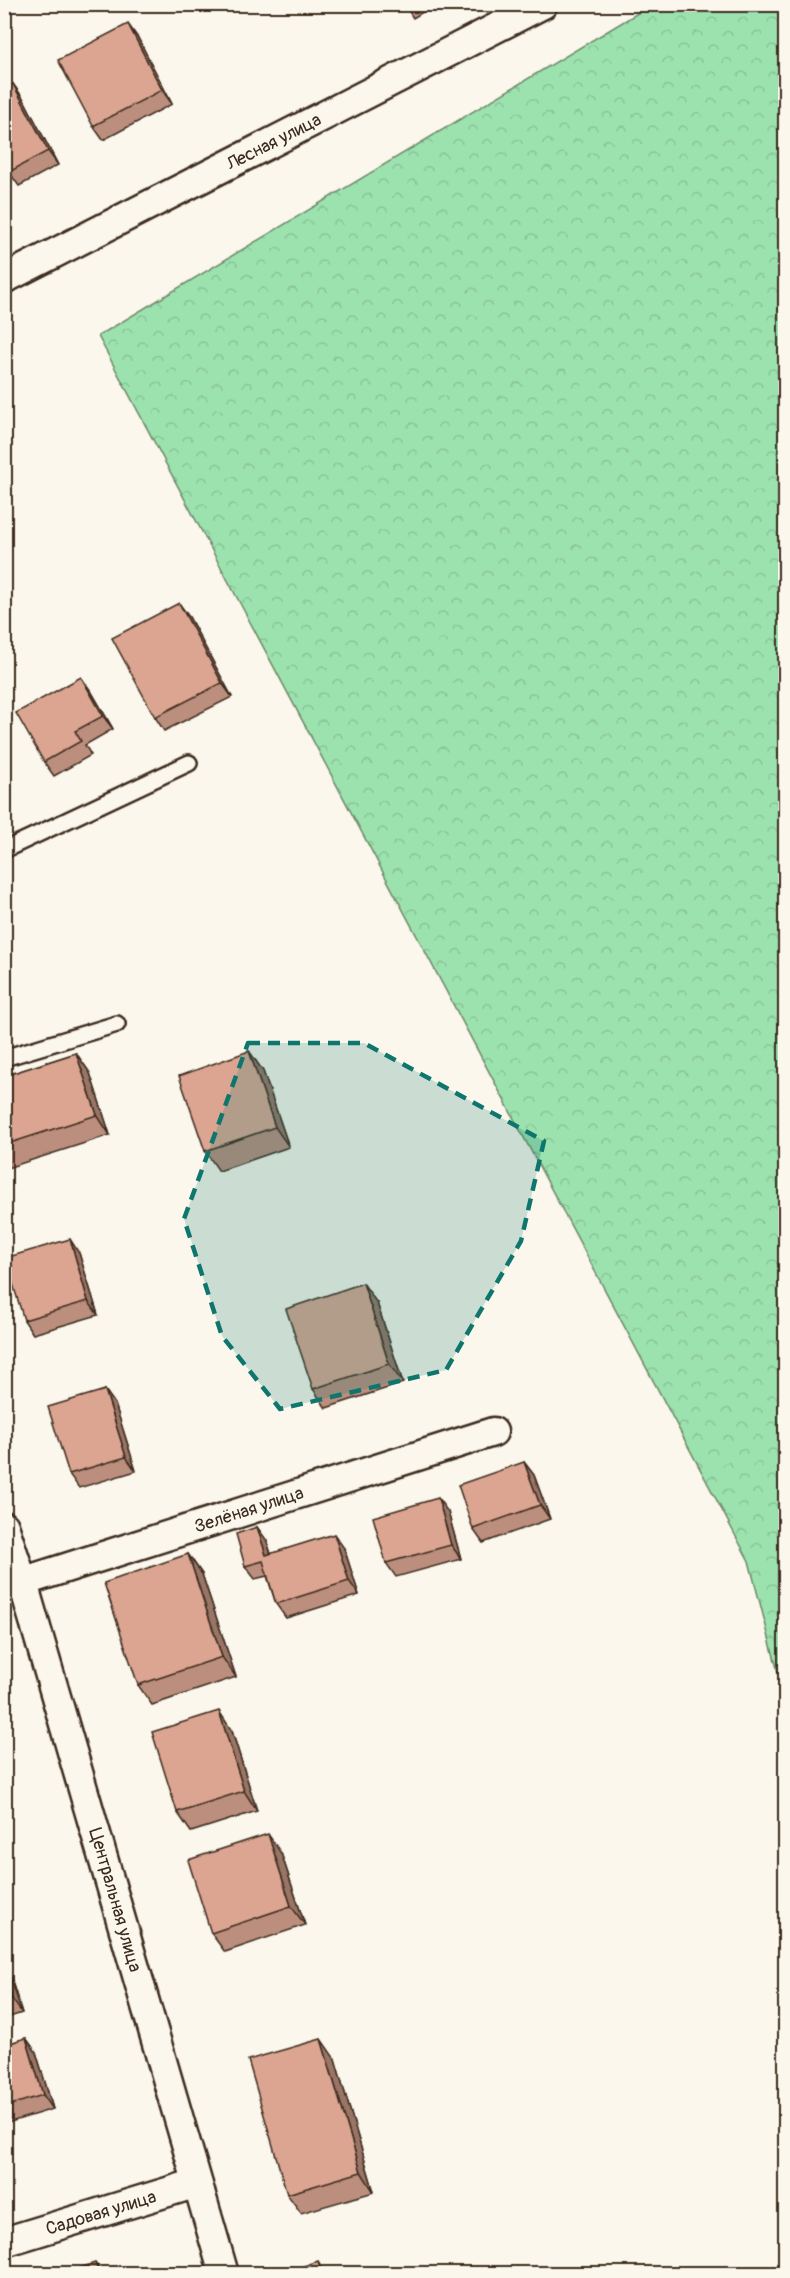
<svg xmlns="http://www.w3.org/2000/svg" width="790" height="2278" font-family="Pangolin,sans-serif">
	<style>
		.forest { fill: url(#forest-crowns); stroke: #6c8666; stroke-width: 1.5 }
		.lines { fill: none; stroke-linecap: round; stroke-linejoin: round }
		.lane-casing { stroke: #3b2a1e; stroke-width: 20 }
		.street-casing { stroke: #3b2a1e; stroke-width: 33 }
		.lane { stroke: #fbf7ec; stroke-width: 15 }
		.street { stroke: #fbf7ec; stroke-width: 28 }
		.wall { fill: #bc8e7d; stroke: #3b2a1e; stroke-width: 1.5 }
		.shaded-wall { fill: #997466; stroke: #3b2a1e; stroke-width: 1.5 }
		.building { fill: #dba591; stroke: #3b2a1e; stroke-width: 1.5 }
		.marked { fill: #0f766e; fill-opacity: 0.2; stroke: #0f766e; stroke-width: 4.5; stroke-dasharray: 12 8; stroke-linejoin: round }
		.labels { text-anchor: middle; dominant-baseline: central; stroke-width: 6; stroke-linejoin: round; paint-order: stroke }
		.street-label { font-size: 18px; fill: #3b2a1e; stroke: #fbf7ec }
	</style>
	<defs>
		<pattern id="forest-crowns" width="20" height="18" patternUnits="userSpaceOnUse" patternTransform="scale(1.5)"><rect width="20" height="18" fill="#9ce2af"/><path d="M2 6a3 3 0 1 1 6 0M12 15a3 3 0 1 1 6 0" fill="none" stroke="#87c296"/></pattern>
	</defs>
	<rect width="100%" height="100%" fill="#fbf7ec"/>
	<filter id="ink" filterUnits="userSpaceOnUse"><feTurbulence type="fractalNoise" baseFrequency=".0167" numOctaves="2"/><feDisplacementMap in="SourceGraphic" scale="12" xChannelSelector="R" yChannelSelector="G"/><feConvolveMatrix kernelMatrix="1 2 1 2 8 2 1 2 1" color-interpolation-filters="sRGB"/></filter>
	<g filter="url(#ink)">
		<polygon class="forest" points="651,5 785,5 785,1699 749,1561 98,336"/>
		<g class="lines">
			<defs>
				<g id="lane">
					<polyline points="4,850 189,763"/>
					<polyline points="4,1058 117,1024"/>
				</g>
				<g id="street">
					<polyline points="4,279 543,4"/>
					<polyline points="4,1526 23,1583 224,2274"/>
					<polyline points="6,1587 493,1432"/>
					<polyline points="4,2242 197,2183"/>
				</g>
			</defs>
			<use href="#lane" class="lane-casing"/>
			<use href="#street" class="street-casing"/>
			<use href="#lane" class="lane"/>
			<use href="#street" class="street"/>
		</g>
		<g class="wall">
			<polygon points="404,4 436,4 413,18"/>
			<polygon points="138,38 172,104 103,140 93,126"/>
			<polygon points="13,84 23,98 58,165 19,186 9,172"/>
			<polygon points="189,617 232,697 164,731 155,717"/>
			<polygon points="91,691 113,729 85,745 91,755 54,776 44,762"/>
			<polygon points="249,1051 263,1071 289,1147 219,1171 205,1151"/>
			<polygon points="76,1053 90,1073 110,1135 4,1169 4,1076"/>
			<polygon points="79,1253 98,1315 33,1334 24,1320"/>
			<polygon points="377,1303 403,1383 326,1408 313,1389"/>
			<polygon points="105,1390 115,1404 136,1471 79,1488 69,1474"/>
			<polygon points="524,1462 534,1475 550,1519 483,1543 473,1529"/>
			<polygon points="448,1512 461,1559 396,1577 386,1563"/>
			<polygon points="257,1527 267,1541 271,1554 344,1548 359,1595 286,1618 276,1604 267,1576 255,1579 245,1566"/>
			<polygon points="188,1554 202,1574 236,1677 152,1705 138,1685"/>
			<polygon points="232,1731 257,1811 191,1832 177,1812"/>
			<polygon points="281,1853 305,1925 225,1952 211,1933"/>
			<polygon points="4,1957 22,2013 4,2019"/>
			<polygon points="26,2038 36,2052 53,2109 4,2124 4,2045"/>
			<polygon points="335,2059 374,2192 301,2213 287,2194"/>
		</g>
		<g class="shaded-wall">
			<polygon points="128,24 138,38 172,104 162,90"/>
			<polygon points="13,84 23,98 58,165 48,151"/>
			<polygon points="179,603 189,617 232,697 222,683"/>
			<polygon points="81,677 91,691 113,729 103,716"/>
			<polygon points="249,1051 263,1071 289,1147 275,1127"/>
			<polygon points="76,1053 90,1073 110,1135 97,1115"/>
			<polygon points="70,1239 79,1253 98,1315 88,1301"/>
			<polygon points="363,1283 377,1303 403,1383 389,1364"/>
			<polygon points="105,1390 115,1404 136,1471 126,1457"/>
			<polygon points="524,1462 534,1475 550,1519 540,1505"/>
			<polygon points="438,1498 448,1512 461,1559 451,1545"/>
			<polygon points="257,1527 267,1541 275,1569 266,1555"/>
			<polygon points="334,1534 344,1548 359,1595 349,1581"/>
			<polygon points="188,1554 202,1574 236,1677 222,1657"/>
			<polygon points="219,1711 232,1731 257,1811 244,1791"/>
			<polygon points="268,1834 281,1853 305,1925 291,1906"/>
			<polygon points="4,1957 22,2013 12,1999 4,1975"/>
			<polygon points="26,2038 36,2052 53,2109 43,2095"/>
			<polygon points="321,2039 335,2059 374,2192 361,2172"/>
			<polygon points="318,2261 326,2274 322,2274"/>
			<polygon points="95,2263 103,2274 99,2274"/>
		</g>
		<g class="building">
			<polygon points="128,24 162,90 93,126 58,60"/>
			<polygon points="13,84 48,151 9,172 4,164 4,89"/>
			<polygon points="179,603 222,683 155,717 112,638"/>
			<polygon points="81,677 103,716 75,731 81,741 44,762 16,713"/>
			<polygon points="249,1051 275,1127 205,1151 179,1076"/>
			<polygon points="76,1053 97,1115 4,1145 4,1076"/>
			<polygon points="70,1239 88,1301 24,1320 5,1258"/>
			<polygon points="363,1283 389,1364 313,1389 286,1309"/>
			<polygon points="105,1390 126,1457 69,1474 48,1407"/>
			<polygon points="524,1462 540,1505 473,1529 458,1485"/>
			<polygon points="438,1498 451,1545 386,1563 373,1517"/>
			<polygon points="257,1527 266,1555 334,1534 349,1581 276,1604 263,1561 245,1566 236,1534"/>
			<polygon points="188,1554 222,1657 138,1685 104,1583"/>
			<polygon points="219,1711 244,1791 177,1812 152,1732"/>
			<polygon points="268,1834 291,1906 211,1933 188,1860"/>
			<polygon points="4,1975 12,1999 4,2002"/>
			<polygon points="26,2038 43,2095 4,2107 4,2045"/>
			<polygon points="321,2039 361,2172 287,2194 248,2060"/>
			<polygon points="318,2261 322,2274 281,2274"/>
			<polygon points="95,2263 99,2274 62,2274"/>
		</g>
	</g>
	<path class="marked" d="M248 1043H364L544 1141 521 1241 446 1370 280 1409 222 1336 184 1219Z"/>
	<g class="labels">
		<g class="street-label">
			<text transform="translate(274 142) rotate(-27)">Лесная улица</text>
			<text transform="translate(249 1510) rotate(-18)">Зелёная улица</text>
			<text transform="translate(115 1900) rotate(74)">Центральная улица</text>
			<text transform="translate(101 2213) rotate(-17)">Садовая улица</text>
		</g>
	</g>
	<rect width="790" height="2278" fill="none" stroke="#fbf7ec" stroke-width="24"/>
	<rect x="12" y="12" width="766" height="2254" fill="none" stroke="#3b2a1e" stroke-width="2" filter="url(#ink)"/>
</svg>
